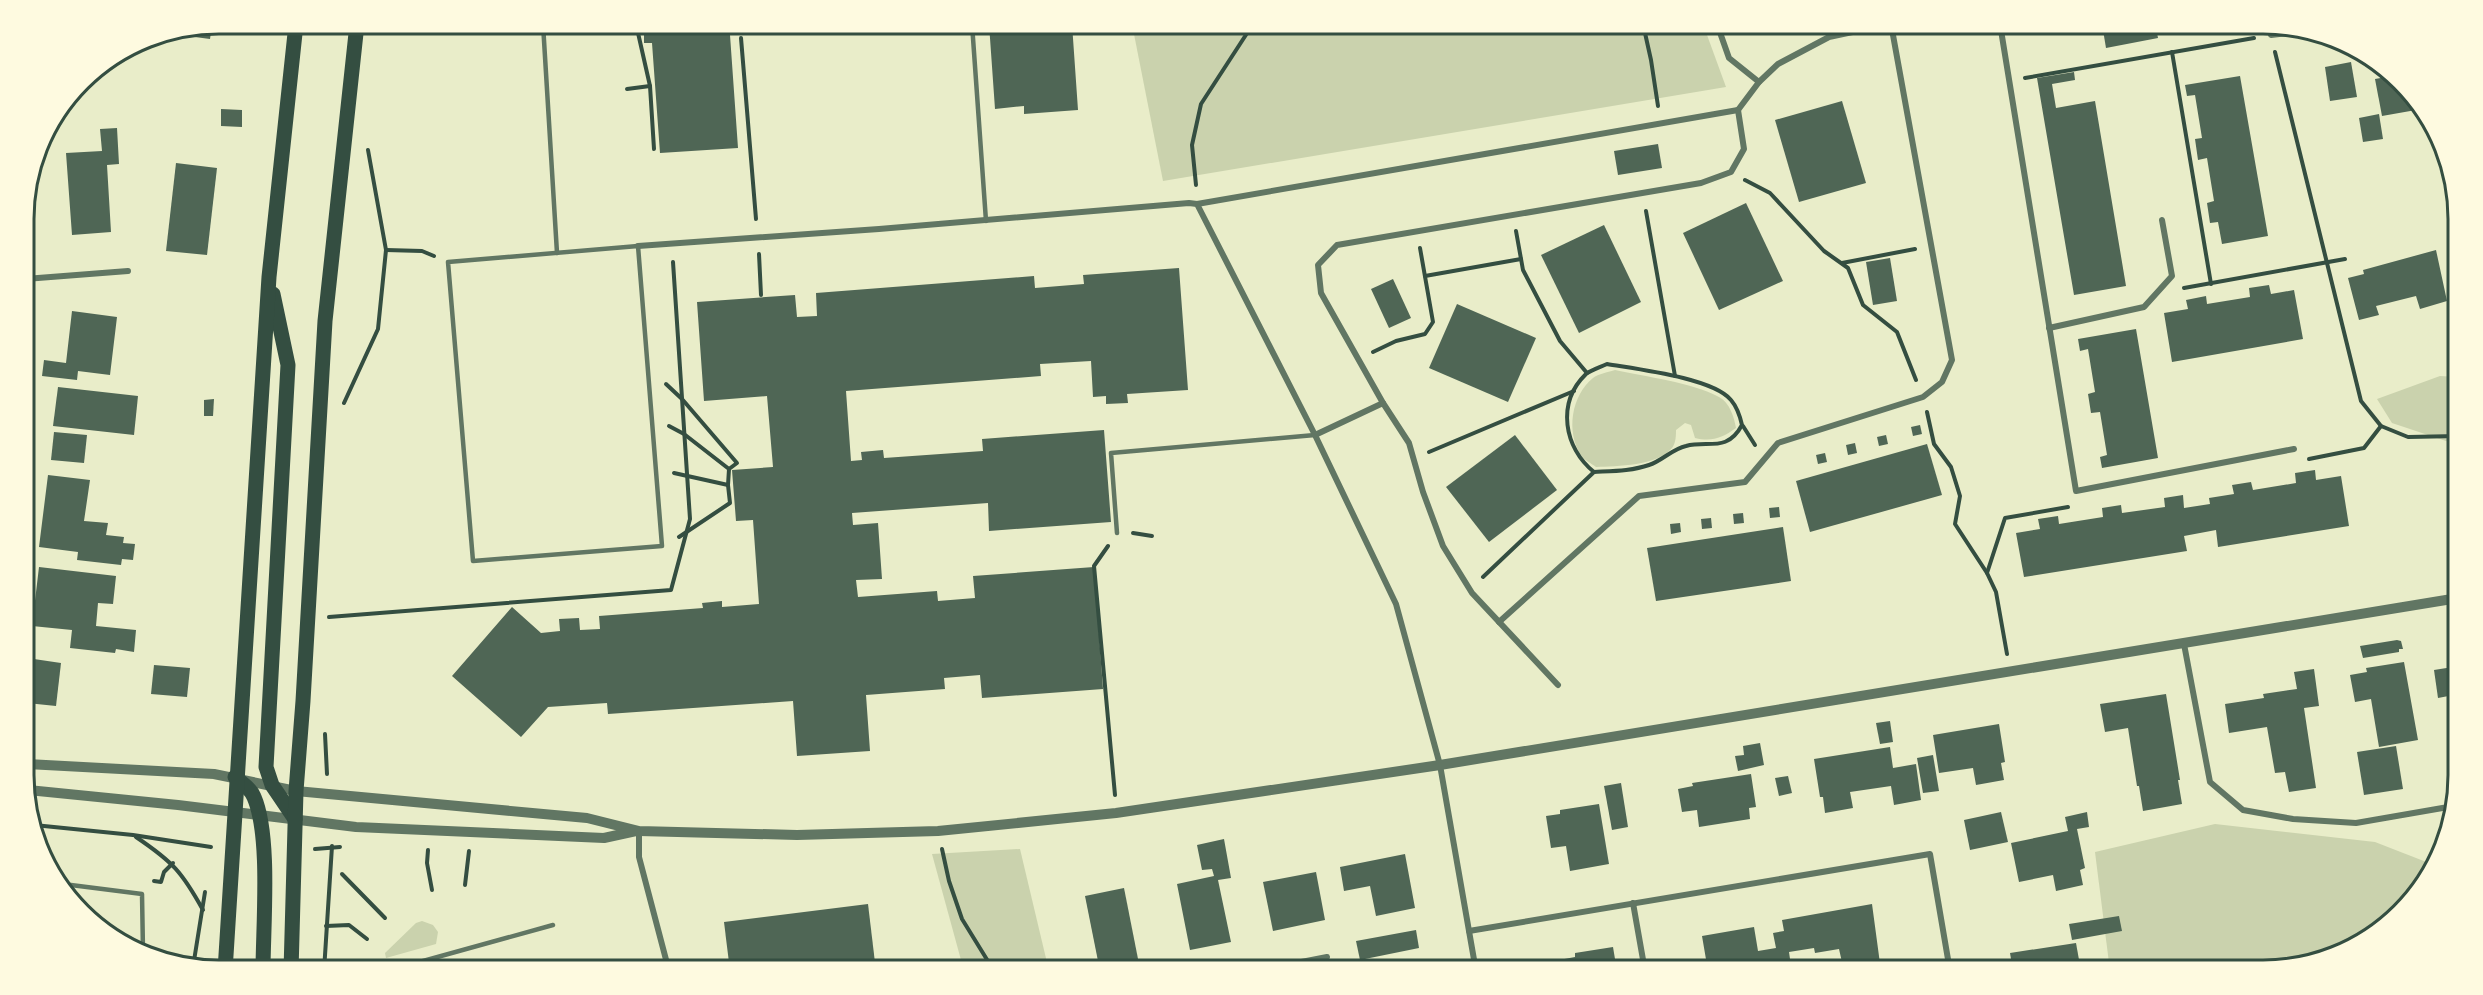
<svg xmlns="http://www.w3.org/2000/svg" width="2483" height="995" font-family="'PT Sans',sans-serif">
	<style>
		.green { fill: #cad2ad }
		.building { fill: #4f6655 }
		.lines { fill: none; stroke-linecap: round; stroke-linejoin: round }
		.path { stroke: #344e41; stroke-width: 4 }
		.service { stroke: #617663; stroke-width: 4.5 }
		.minor { stroke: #617663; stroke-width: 6 }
		.tertiary { stroke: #617663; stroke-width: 10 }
		.primary { stroke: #344e41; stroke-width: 15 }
		.rim { fill: none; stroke: #344e41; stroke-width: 3 }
	</style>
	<rect width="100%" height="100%" fill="#e9edc9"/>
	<g class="green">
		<polygon points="1132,24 1703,24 1726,87 1163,181"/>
		<path d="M1615 370C1646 377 1691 382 1719 397 1730 403 1734 417 1736 428 1722 438 1712 442 1695 438L1691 425 1685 423 1676 430C1676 435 1676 443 1672 448 1657 466 1617 466 1596 467 1591 463 1584 460 1581 455 1566 432 1571 396 1593 378 1598 374 1609 372 1615 370Z"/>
		<polygon points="2440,376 2458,377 2458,445 2392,423 2377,399"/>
		<polygon points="2215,824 2375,842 2434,865 2419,894 2382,931 2327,960 2276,971 2110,971 2095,852"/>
		<polygon points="1020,849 1049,971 964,971 932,854"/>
		<polygon points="422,921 433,925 438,932 436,944 386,958 385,953 416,923"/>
	</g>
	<g class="building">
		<polygon points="651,24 886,24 886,26 730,35 738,148 660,153 652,43 644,43 644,30 651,29"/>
		<polygon points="989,24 1072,24 1078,110 1024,114 1024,106 995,109"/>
		<polygon points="2102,24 2155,24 2158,38 2106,48"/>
		<polygon points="212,25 210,39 172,34 172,33"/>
		<polygon points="127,50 125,60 112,59"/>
		<polygon points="2351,62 2357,97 2330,101 2325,67"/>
		<polygon points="2074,72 2075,80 2052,84 2056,108 2095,101 2126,286 2074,295 2037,78"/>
		<polygon points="2240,76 2268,236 2222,244 2218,222 2210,223 2207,203 2214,201 2207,158 2198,160 2195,139 2202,138 2195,95 2187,96 2185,85"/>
		<polygon points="2392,76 2414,96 2416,110 2382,116 2375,79"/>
		<polygon points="1842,101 1866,183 1799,202 1775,120"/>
		<polygon points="221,109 242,110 242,127 221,126"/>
		<polygon points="2379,114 2383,139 2363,142 2359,118"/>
		<polygon points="117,128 119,164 107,165 111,232 72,235 66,153 102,151 100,129"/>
		<polygon points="1658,144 1662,168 1618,175 1614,151"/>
		<polygon points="176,163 217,168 207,255 166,251"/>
		<polygon points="27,196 29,228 25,228 24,207"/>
		<polygon points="1746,203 1783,281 1719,310 1683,233"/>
		<polygon points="1604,225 1641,302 1579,333 1541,255"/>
		<polygon points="2436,250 2447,301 2420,309 2416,296 2376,306 2379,315 2359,320 2348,278 2364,274 2363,270"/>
		<polygon points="1890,258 1897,301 1873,305 1866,262"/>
		<polygon points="1179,268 1188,390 1127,394 1128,403 1106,404 1106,396 1093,397 1091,361 1040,364 1041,376 846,391 851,461 862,460 861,452 883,450 884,458 983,451 982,439 1104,430 1111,522 989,531 988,503 852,513 853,525 878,523 882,579 856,580 858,597 937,591 938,601 975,598 973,576 1094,567 1103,689 982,698 980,675 944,678 945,689 866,695 870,751 797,756 793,701 608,714 607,703 548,707 521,737 452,676 512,607 541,633 560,631 559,619 579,618 580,630 600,629 599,616 703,608 702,603 722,601 722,607 759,604 753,520 736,521 732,470 773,467 767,396 704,401 697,302 795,295 797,317 817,316 816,293 1034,276 1035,288 1084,284 1083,275"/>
		<polygon points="1393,279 1411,318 1389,328 1371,289"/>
		<polygon points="2269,285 2271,294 2294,290 2303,339 2172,362 2164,313 2188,309 2186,300 2206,296 2207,304 2250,297 2249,288"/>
		<polygon points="1457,304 1536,338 1508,402 1429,368"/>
		<polygon points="72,311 117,317 110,375 78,371 77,380 42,376 44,360 66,363"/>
		<polygon points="2136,329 2158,458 2102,468 2100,457 2107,455 2100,412 2091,413 2088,394 2095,392 2088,349 2080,351 2078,339"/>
		<polygon points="58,387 138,396 134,435 53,426"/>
		<polygon points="214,399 213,416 204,416 204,400"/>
		<polygon points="1920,425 1922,434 1913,436 1911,427"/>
		<polygon points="54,432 87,435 84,463 51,460"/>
		<polygon points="1515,435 1557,490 1489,542 1446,487"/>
		<polygon points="1886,435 1888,444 1879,446 1877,437"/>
		<polygon points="1855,443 1857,453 1848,455 1846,445"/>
		<polygon points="1927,444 1942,495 1810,532 1796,481"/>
		<polygon points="1825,453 1827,462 1818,464 1816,455"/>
		<polygon points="2315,470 2316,480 2341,476 2349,526 2218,547 2216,530 2184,536 2187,551 2024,577 2016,533 2040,529 2038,519 2058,516 2059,524 2103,517 2102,508 2121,505 2122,513 2165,507 2164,498 2183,495 2184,508 2210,504 2209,498 2234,494 2232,485 2251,482 2253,490 2296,483 2295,473"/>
		<polygon points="48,475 90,480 84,521 108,523 106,535 124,537 123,543 135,544 133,560 122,559 121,565 77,560 78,552 39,547"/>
		<polygon points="1779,507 1780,517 1770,518 1769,508"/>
		<polygon points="1743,513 1744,523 1734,524 1733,514"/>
		<polygon points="1711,518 1712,528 1702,529 1701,519"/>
		<polygon points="1680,523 1681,532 1671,534 1670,524"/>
		<polygon points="1783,527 1791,581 1656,601 1647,548"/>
		<polygon points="39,567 116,576 113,604 98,603 96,626 136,630 134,652 116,649 115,653 70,648 72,630 32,626"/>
		<polygon points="2397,640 2401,641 2403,649 2399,649 2399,652 2363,658 2360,646"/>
		<polygon points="27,658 61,663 56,706 27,703"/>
		<polygon points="2404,662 2418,740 2379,747 2371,699 2355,702 2350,675 2367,672 2366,668"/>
		<polygon points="154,665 190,668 187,697 151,694"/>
		<polygon points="2459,666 2459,694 2438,698 2434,670"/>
		<polygon points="2314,669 2319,706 2304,708 2316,788 2289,792 2285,772 2275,773 2267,727 2229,733 2225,704 2264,698 2263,694 2297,689 2294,672"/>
		<polygon points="2166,694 2180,780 2178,780 2182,804 2143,811 2139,786 2137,786 2128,728 2105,732 2100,704"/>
		<polygon points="1890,721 1893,742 1880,744 1876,723"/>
		<polygon points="1999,724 2005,762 2001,763 2004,780 1976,785 1973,768 1939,773 1933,735"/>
		<polygon points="1760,743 1764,765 1738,771 1735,756 1744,755 1743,746"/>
		<polygon points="2396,746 2403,789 2364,795 2357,752"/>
		<polygon points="1890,747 1893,768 1916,764 1921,800 1894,805 1891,786 1850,792 1853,808 1825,813 1823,797 1820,797 1814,759"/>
		<polygon points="1933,755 1939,791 1923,793 1917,758"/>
		<polygon points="1751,774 1756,807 1749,808 1750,819 1699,827 1697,810 1682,812 1678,789 1693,786 1692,783"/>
		<polygon points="1788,776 1792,793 1779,796 1775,778"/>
		<polygon points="1621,783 1628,827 1612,830 1604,786"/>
		<polygon points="1599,804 1609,864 1570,871 1566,846 1551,848 1546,816 1560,814 1560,810"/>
		<polygon points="2001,812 2008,842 1970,850 1964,820"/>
		<polygon points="2087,812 2089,827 2077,829 2085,868 2080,870 2083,885 2056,891 2053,875 2019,882 2011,843 2068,831 2065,817"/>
		<polygon points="1224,839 1231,878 1218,880 1231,942 1190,950 1177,884 1214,876 1212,869 1202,870 1197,845"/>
		<polygon points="1405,854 1415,908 1376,916 1370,886 1344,891 1340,867"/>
		<polygon points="1316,872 1325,920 1273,931 1263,882"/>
		<polygon points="1124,888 1140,969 1100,971 1085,896"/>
		<polygon points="868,904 876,971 730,971 724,922"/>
		<polygon points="1872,904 1881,971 1844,971 1839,949 1815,953 1814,948 1789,952 1791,966 1780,968 1781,971 1708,971 1702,936 1754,927 1758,951 1776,948 1773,933 1784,931 1782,920"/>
		<polygon points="2119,916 2122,931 2072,940 2069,924"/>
		<polygon points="1416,930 1419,948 1360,960 1356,941"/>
		<polygon points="2076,943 2081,971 2013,971 2010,953"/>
		<polygon points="1613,947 1617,971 1561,971 1559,960 1575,957 1575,953"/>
	</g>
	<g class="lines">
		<g class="path">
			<polyline points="636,24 650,86 654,149"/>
			<polyline points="1643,24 1651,60 1658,106"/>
			<polyline points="741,38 756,219"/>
			<polyline points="2172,52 2211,284"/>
			<polyline points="2275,52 2361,401 2381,426 2408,437 2458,436"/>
			<polyline points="2025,78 2254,38"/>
			<polyline points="627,89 650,86"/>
			<polyline points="1745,180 1770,193 1824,251 1848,268 1863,305 1897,332 1916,380"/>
			<polyline points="1196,185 1192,145 1201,104 1253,24"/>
			<polyline points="1646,211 1675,376"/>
			<polyline points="1516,231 1523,270 1560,341 1587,373"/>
			<polyline points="386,250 422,251 434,256"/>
			<polyline points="759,254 761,295"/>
			<polyline points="1842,263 1915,249"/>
			<polyline points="1425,276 1521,259"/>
			<polyline points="2184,288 2345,259"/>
			<polyline points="1373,352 1396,341 1425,334 1433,322 1420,248"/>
			<path d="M1607 364C1636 369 1713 378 1731 400 1737 407 1740 416 1742 425 1727 453 1708 440 1686 446 1672 449 1662 461 1649 465 1632 471 1612 471 1594 472 1564 448 1556 403 1586 374 1591 370 1601 367 1607 364Z"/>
			<polyline points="666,384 682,399 737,463 729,469"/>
			<polyline points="344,403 378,329 386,250 368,150"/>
			<polyline points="1927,412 1934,444 1951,467 1960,496 1955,524 1987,573"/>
			<polyline points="669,426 684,434 729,469 728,485 674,473"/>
			<polyline points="1743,426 1755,445"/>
			<polyline points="1429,452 1574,391"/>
			<polyline points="2309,459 2364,448 2381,426"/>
			<polyline points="1133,533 1152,536"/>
			<polyline points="679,537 730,503 728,485"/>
			<polyline points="1108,546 1094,566 1115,795"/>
			<polyline points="1483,577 1594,472"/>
			<polyline points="329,617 671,590 690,519 673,262"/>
			<polyline points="2007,654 1996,592 1987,573 2005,518 2068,507"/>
			<polyline points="325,734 327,774"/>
			<polyline points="34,825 133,835 211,847"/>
			<path d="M136 837C173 862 182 872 203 910"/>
			<polyline points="315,849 340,847"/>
			<polyline points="942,849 949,881 962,919 994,971"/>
			<polyline points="428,850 427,863 432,890"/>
			<polyline points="342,874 385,918"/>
			<polyline points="154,881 161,882 164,872 173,863"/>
			<polyline points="465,885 469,851"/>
			<polyline points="326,926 349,925 367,939"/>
			<polyline points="193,967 205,892"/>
			<polyline points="324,971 332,846"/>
		</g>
		<g class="service">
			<polyline points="543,24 557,253"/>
			<polyline points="972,24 986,221"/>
			<polygon points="638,246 662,546 473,561 448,262"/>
			<polyline points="1117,533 1111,453 1315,435"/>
			<polyline points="63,884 142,894 143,951"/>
			<polyline points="69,897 69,885"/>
			<polyline points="387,971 553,925"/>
		</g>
		<g class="minor">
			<polyline points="1717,24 1729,58 1759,82"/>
			<polyline points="2000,24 2076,491 2294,449"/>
			<polyline points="2271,35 2305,31"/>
			<polyline points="1197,204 1738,110 1759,82 1778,64 1829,37 1890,24"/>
			<polyline points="638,246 879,229 1189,203 1197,204 1315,435 1396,604 1440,765 1476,971"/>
			<polyline points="25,279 128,271"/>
			<polyline points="25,317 30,279"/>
			<polyline points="2049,328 2144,307 2172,276 2162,220"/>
			<polyline points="1315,435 1383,403"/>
			<polyline points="1499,622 1639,496 1745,482 1778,443 1923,397 1942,382 1952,360 1891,24"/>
			<polyline points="2184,644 2210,782 2243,810 2293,819 2356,823 2454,806"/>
			<polyline points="1558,685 1472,593 1443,546 1423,492 1409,443 1383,403 1321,293 1318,265 1337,245 1701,183 1731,172 1744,149 1738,110"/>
			<polyline points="639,831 639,857 669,971"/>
			<polyline points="1633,903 1645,971"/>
			<polyline points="1469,931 1930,854 1950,971"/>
			<polyline points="1254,971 1327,957"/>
		</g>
		<g class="tertiary">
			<polyline points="27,764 214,774 296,791 587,818 639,831 797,835 938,831 1116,813 1440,765 2458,598"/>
			<polyline points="28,790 178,805 356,827 604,838 636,831"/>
		</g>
		<g class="primary">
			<polyline points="273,294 288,365 266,767 272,785 295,819"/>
			<path d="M235 777C242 783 251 789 254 797 271 836 263 926 263 971"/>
			<polyline points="225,971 269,277 296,24"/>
			<polyline points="291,971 296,791 303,701 325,321 357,24"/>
		</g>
	</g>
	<path d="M0 0H2483V995H0ZM219 34H2263A185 185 0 0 1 2448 219V775A185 185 0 0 1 2263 960H219A185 185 0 0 1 34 775V219A185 185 0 0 1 219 34Z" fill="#fefae0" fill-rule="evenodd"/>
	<path class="rim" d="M219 34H2263A185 185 0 0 1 2448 219V775A185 185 0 0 1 2263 960H219A185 185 0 0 1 34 775V219A185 185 0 0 1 219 34Z"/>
</svg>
